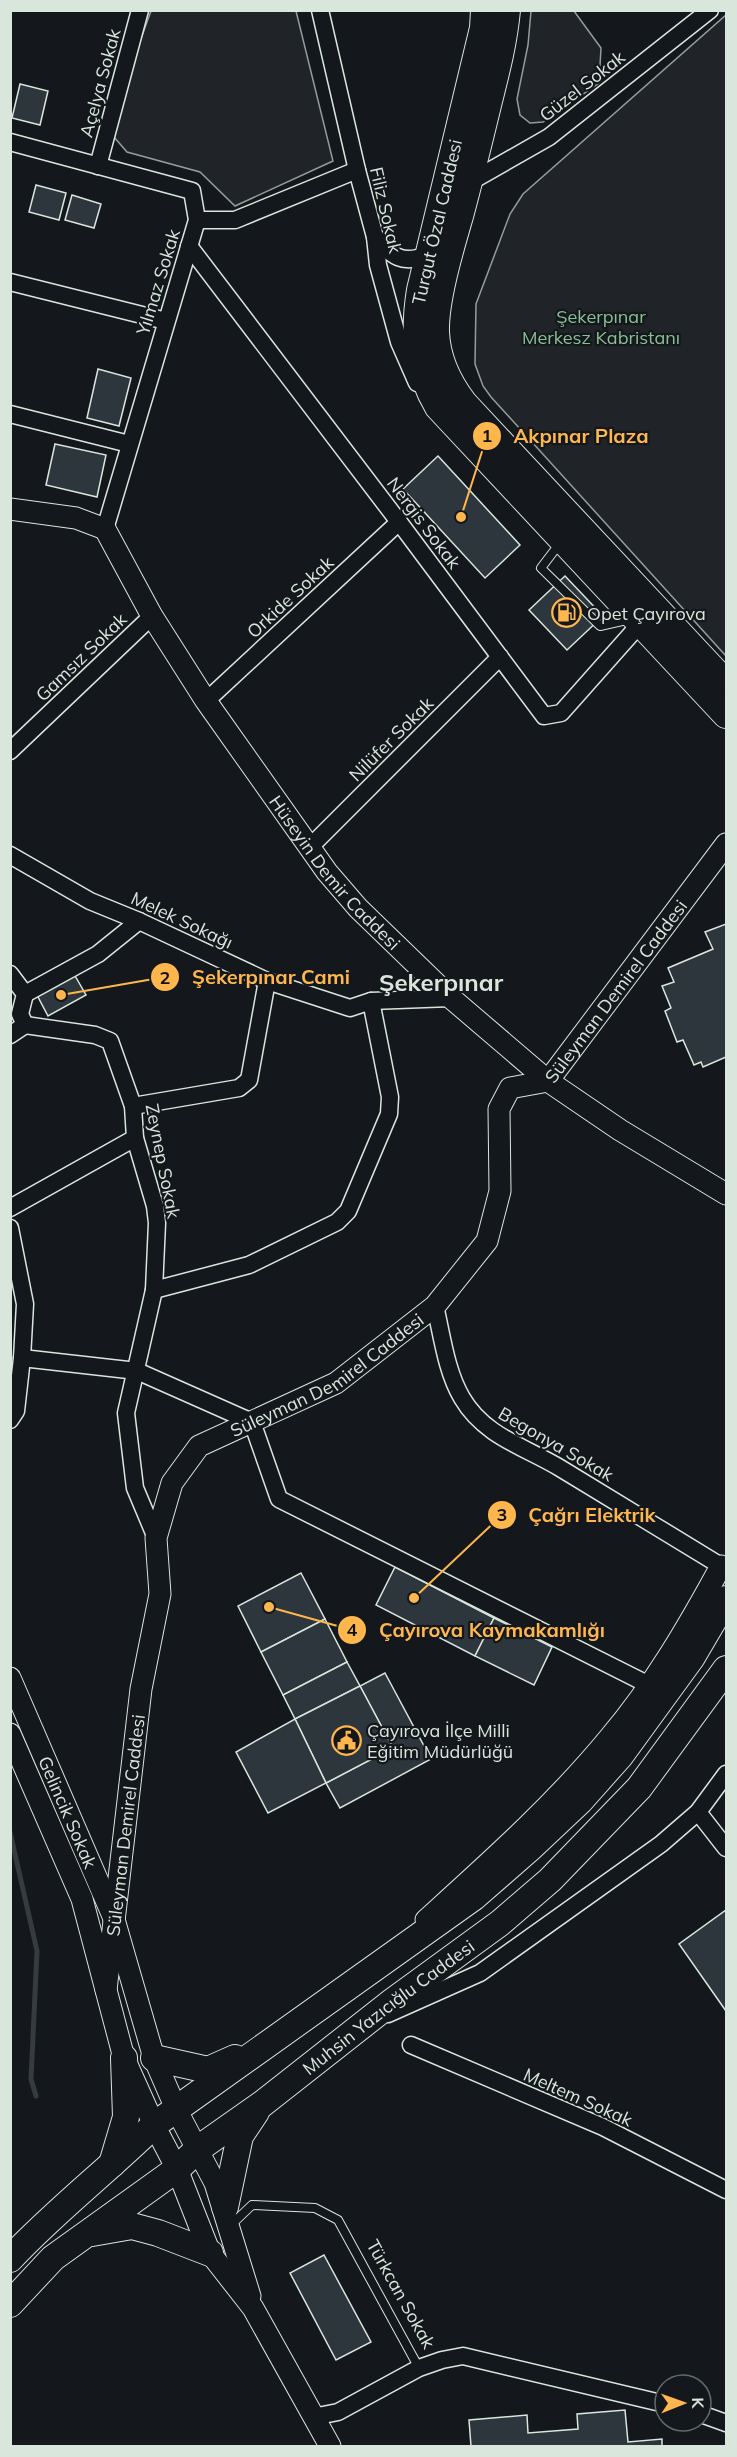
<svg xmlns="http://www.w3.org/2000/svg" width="737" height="2457" font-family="Mulish,sans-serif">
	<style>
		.green { fill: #202428; stroke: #939e99; stroke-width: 1.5 }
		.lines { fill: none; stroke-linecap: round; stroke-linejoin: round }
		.stream { stroke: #363b3e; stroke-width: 5 }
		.building { fill: #2c363c; stroke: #d8e6dc; stroke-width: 1.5 }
		.service-casing { stroke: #d8e6dc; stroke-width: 10 }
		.minor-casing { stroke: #d8e6dc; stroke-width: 19 }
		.tertiary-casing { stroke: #d8e6dc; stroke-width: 23 }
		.primary-casing { stroke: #d8e6dc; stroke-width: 28 }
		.service { stroke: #14181c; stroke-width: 8 }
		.minor { stroke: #14181c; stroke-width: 16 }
		.tertiary { stroke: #14181c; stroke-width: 21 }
		.primary { stroke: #14181c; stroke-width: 26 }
		.labels { text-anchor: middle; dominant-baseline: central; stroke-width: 4.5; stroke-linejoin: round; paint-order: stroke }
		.street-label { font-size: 18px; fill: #d8e6dc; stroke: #14181c }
		.park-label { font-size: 18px; fill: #8ac095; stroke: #14181c }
		.poi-label { font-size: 18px; fill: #d8e6dc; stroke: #14181c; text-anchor: start }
		.district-label { font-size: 24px; font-weight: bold; fill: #d8e6dc; stroke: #14181c }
		.leader { fill: none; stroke: #ffb74d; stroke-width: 2 }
		.callout-dot { fill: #ffb74d; stroke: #14181c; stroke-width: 2 }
		.mark-label { font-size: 18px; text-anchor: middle; font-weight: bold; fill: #111 }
		.callout-label { font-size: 20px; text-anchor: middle; font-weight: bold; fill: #ffb74d; stroke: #14181c; stroke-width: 4.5; stroke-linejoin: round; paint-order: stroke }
	</style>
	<rect width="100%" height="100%" fill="#14181c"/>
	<g class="green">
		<polygon points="151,11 296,11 333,161 235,206 200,172 127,152 108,130"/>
		<polygon points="531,11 574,11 601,48 599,83 543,122 530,123 520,115 517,99 528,45"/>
		<polygon points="726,15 726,656 491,397 483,386 475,364 476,304 510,214 523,194"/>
	</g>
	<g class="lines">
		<polyline class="stream" points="10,1832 37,1951 31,2079 36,2096"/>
	</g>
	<g class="building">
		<polygon points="20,84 48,91 40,125 12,118"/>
		<polygon points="36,185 66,193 59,220 29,212"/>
		<polygon points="72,195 101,204 94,228 65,220"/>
		<polygon points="98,369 131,378 119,426 87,418"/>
		<polygon points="55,444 106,455 97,497 46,485"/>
		<polygon points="438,456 520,545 485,578 403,489"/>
		<polygon points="565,576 603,616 567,650 529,610"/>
		<polygon points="726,924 726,1057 703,1067 701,1062 694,1065 683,1040 677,1042 665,1011 671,1008 662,986 674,982 668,968 713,949 705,932"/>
		<polygon points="74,974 86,995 48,1016 37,995"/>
		<polygon points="395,1567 494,1618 475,1656 376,1605"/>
		<polygon points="301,1573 325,1619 261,1652 238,1606"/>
		<polygon points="494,1618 552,1647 534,1685 475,1656"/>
		<polygon points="325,1619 347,1662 283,1695 261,1652"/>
		<polygon points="347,1662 360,1686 295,1719 283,1695"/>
		<polygon points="385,1673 431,1759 340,1808 326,1783 393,1748 360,1686"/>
		<polygon points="360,1686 393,1748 326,1783 295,1719"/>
		<polygon points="295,1719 326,1783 268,1813 236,1752"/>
		<polygon points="726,1910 726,2011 679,1944"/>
		<polygon points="324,2255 371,2342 336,2360 290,2273"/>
		<polygon points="625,2410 628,2442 662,2439 662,2446 471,2446 469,2420 527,2415 528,2433 578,2429 577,2414"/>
	</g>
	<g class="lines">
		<defs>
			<g id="service">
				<polyline points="560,543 541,568 600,626 631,619"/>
				<polyline points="231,2225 252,2205 315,2208 338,2220 419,2368"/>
			</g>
			<g id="minor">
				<polyline points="320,10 357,170 375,237 378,265 399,342 417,383"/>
				<polyline points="10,142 192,191 197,220 105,529"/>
				<polyline points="98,166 140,10"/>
				<polyline points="470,182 549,137 710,10"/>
				<polyline points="197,220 235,220 357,170"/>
				<path d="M375 237C391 256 403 266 428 254"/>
				<polyline points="189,246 399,522 544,716 561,713 640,624"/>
				<polyline points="10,282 166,321"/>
				<polyline points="10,414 129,444"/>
				<polyline points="206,701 399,522"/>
				<polyline points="10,751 152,616"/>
				<polyline points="310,847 500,657"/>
				<polyline points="10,855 90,901 139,921 267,981 350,1008 371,1001 451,998"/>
				<polyline points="10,974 25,994 20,1014 25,1025"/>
				<polyline points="25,994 98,954 139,921"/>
				<polyline points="25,1025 95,1035 110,1041 133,1106 135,1138 155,1206 157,1223 154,1290 126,1413 135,1488 156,1538"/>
				<polyline points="10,1035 25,1025"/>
				<polyline points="133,1106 239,1088 249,1080 267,981"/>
				<polyline points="10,1208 135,1138"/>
				<polyline points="10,1228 25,1304 22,1358 16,1411 10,1420"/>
				<polyline points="154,1290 249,1265 337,1222 348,1211 389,1114 390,1097 371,1001"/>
				<path d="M435 1306C442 1335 446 1371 462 1398 484 1436 525 1447 560 1468 614 1501 667 1533 721 1566"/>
				<polyline points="22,1358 137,1371 252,1422 279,1499 649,1685"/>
				<polyline points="698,1812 726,1848"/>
				<polyline points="388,2014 480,1973 661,1844 698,1812 726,1774"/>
				<polyline points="411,2045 603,2127 726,2190"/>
				<polyline points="701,2414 726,2423"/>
				<polyline points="313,2417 338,2412 419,2368 442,2360 463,2356 665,2404"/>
			</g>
			<g id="tertiary">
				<path id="s1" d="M10 509 76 518 105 529 152 616 206 701 327 872 358 908 451 998 548 1081 620 1130 726 1194"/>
				<path id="s2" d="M10 1678 113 1916 154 2058 177 2111 215 2183 250 2296"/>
				<polyline points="10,1734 82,1899 124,2058 154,2125 177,2169 210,2253 253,2308 330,2446"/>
				<path d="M426 1920C490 1862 555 1804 610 1737 654 1685 689 1625 721 1566"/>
				<path id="s3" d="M106 1990 141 1689 160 1594 156 1538 172 1483 199 1446 336 1383 435 1306 487 1241 500 1191 499 1109 510 1088 548 1081 726 844"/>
			</g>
			<g id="primary">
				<path d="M484 10 483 28 420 290C413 333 416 370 438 407L726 715"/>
				<path d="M507 10C504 43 496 73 488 105 479 142 470 179 460 216 451 247 435 300 436 332 437 359 448 382 464 403L726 683"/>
				<polyline points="154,2058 208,2070 235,2058"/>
				<polyline points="112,2164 126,2117 124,2058"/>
				<polyline points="225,2207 240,2136 256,2112"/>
				<polyline points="92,2233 132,2226 158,2233 210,2253"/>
				<path d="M10 2259C55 2211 107 2171 154 2125L474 1897 529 1849 580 1801 620 1756 692 1657 726 1599"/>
				<path id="s4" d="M10 2304 53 2258 177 2169 198 2149 262 2104 393 2001 500 1923 550 1880 639 1788 726 1669"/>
			</g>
		</defs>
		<use href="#service" class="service-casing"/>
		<use href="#minor" class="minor-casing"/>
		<use href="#tertiary" class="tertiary-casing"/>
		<use href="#primary" class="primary-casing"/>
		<use href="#service" class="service"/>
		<use href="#minor" class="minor"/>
		<use href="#tertiary" class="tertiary"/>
		<use href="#primary" class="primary"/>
	</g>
	<defs>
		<symbol id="fuel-ring" viewBox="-11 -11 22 22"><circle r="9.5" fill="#14181c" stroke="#ffb74d" stroke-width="1.5"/><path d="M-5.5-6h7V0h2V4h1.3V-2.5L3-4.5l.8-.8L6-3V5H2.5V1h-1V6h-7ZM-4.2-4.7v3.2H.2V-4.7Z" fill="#ffb74d"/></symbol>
		<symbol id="civic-ring" viewBox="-11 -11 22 22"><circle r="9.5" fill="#14181c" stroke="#ffb74d" stroke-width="1.5"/><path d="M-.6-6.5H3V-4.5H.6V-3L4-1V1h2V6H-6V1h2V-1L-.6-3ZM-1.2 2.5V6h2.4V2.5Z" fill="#ffb74d"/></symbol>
	</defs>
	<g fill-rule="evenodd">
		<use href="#fuel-ring" x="550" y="596" width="33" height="33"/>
		<use href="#civic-ring" x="330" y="1724" width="33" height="33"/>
	</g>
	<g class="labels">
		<g class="street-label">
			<text transform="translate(100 83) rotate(-75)">Açelya Sokak</text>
			<text transform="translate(582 86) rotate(-38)">Güzel Sokak</text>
			<text transform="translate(386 210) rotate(77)">Filiz Sokak</text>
			<text transform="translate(437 222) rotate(-77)">Turgut Özal Caddesi</text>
			<text transform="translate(158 282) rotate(-73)">Yılmaz Sokak</text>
			<text transform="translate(424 523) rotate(53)">Nergis Sokak</text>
			<text transform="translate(290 597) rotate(-43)">Orkide Sokak</text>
			<text transform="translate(81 657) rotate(-44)">Gamsız Sokak</text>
			<text transform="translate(391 739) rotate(-45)">Nilüfer Sokak</text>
			<text stroke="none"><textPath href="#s1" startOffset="512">Hüseyin Demir Caddesi</textPath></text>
			<text transform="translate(182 920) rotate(25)">Melek Sokağı</text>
			<text stroke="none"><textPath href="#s3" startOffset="1227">Süleyman Demirel Caddesi</textPath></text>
			<text transform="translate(163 1161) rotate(79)">Zeynep Sokak</text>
			<text stroke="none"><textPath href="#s3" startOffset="706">Süleyman Demirel Caddesi</textPath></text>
			<text transform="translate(556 1444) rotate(30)">Begonya Sokak</text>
			<text stroke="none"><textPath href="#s2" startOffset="146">Gelincik Sokak</textPath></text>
			<text stroke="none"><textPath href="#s3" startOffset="166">Süleyman Demirel Caddesi</textPath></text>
			<text stroke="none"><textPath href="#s4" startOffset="482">Muhsin Yazıcığlu Caddesi</textPath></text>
			<text transform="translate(578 2097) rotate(24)">Meltem Sokak</text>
			<text transform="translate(401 2294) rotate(61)">Türkcan Sokak</text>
		</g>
		<g class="park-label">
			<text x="601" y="316">Şekerpınar<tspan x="601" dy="21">Merkesz Kabristanı</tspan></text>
		</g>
		<g class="poi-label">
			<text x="587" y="613">Opet Çayırova</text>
			<text x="367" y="1730">Çayırova İlçe Milli<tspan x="367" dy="21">Eğitim Müdürlüğü</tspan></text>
		</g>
		<g class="district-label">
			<text x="441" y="982">Şekerpınar</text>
		</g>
	</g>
	<path class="leader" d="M461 517L487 436M61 995L165 977M414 1598L502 1515M269 1607L352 1630"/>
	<g class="callout-dot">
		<circle cx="461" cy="517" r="6"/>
		<circle cx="61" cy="995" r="6"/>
		<circle cx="414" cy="1598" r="6"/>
		<circle cx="269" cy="1607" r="6"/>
		<circle cx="487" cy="436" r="15"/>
		<circle cx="165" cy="977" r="15"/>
		<circle cx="502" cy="1515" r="15"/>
		<circle cx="352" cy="1630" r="15"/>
	</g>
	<g class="mark-label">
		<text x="487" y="442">1</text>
		<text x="165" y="984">2</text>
		<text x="502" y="1521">3</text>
		<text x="352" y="1636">4</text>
	</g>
	<g class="callout-label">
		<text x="581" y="443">Akpınar Plaza</text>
		<text x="271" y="984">Şekerpınar Cami</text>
		<text x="592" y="1522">Çağrı Elektrik</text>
		<text x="492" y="1637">Çayırova Kaymakamlığı</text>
	</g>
	<rect width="737" height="2457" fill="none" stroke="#d8e6dc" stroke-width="24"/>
	<g transform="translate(683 2403) rotate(89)"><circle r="28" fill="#14181c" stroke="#626a69" stroke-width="1.5"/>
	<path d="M0-4.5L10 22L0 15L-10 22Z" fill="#ffb74d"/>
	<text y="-9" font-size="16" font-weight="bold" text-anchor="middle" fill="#d8e6dc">K</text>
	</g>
</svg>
